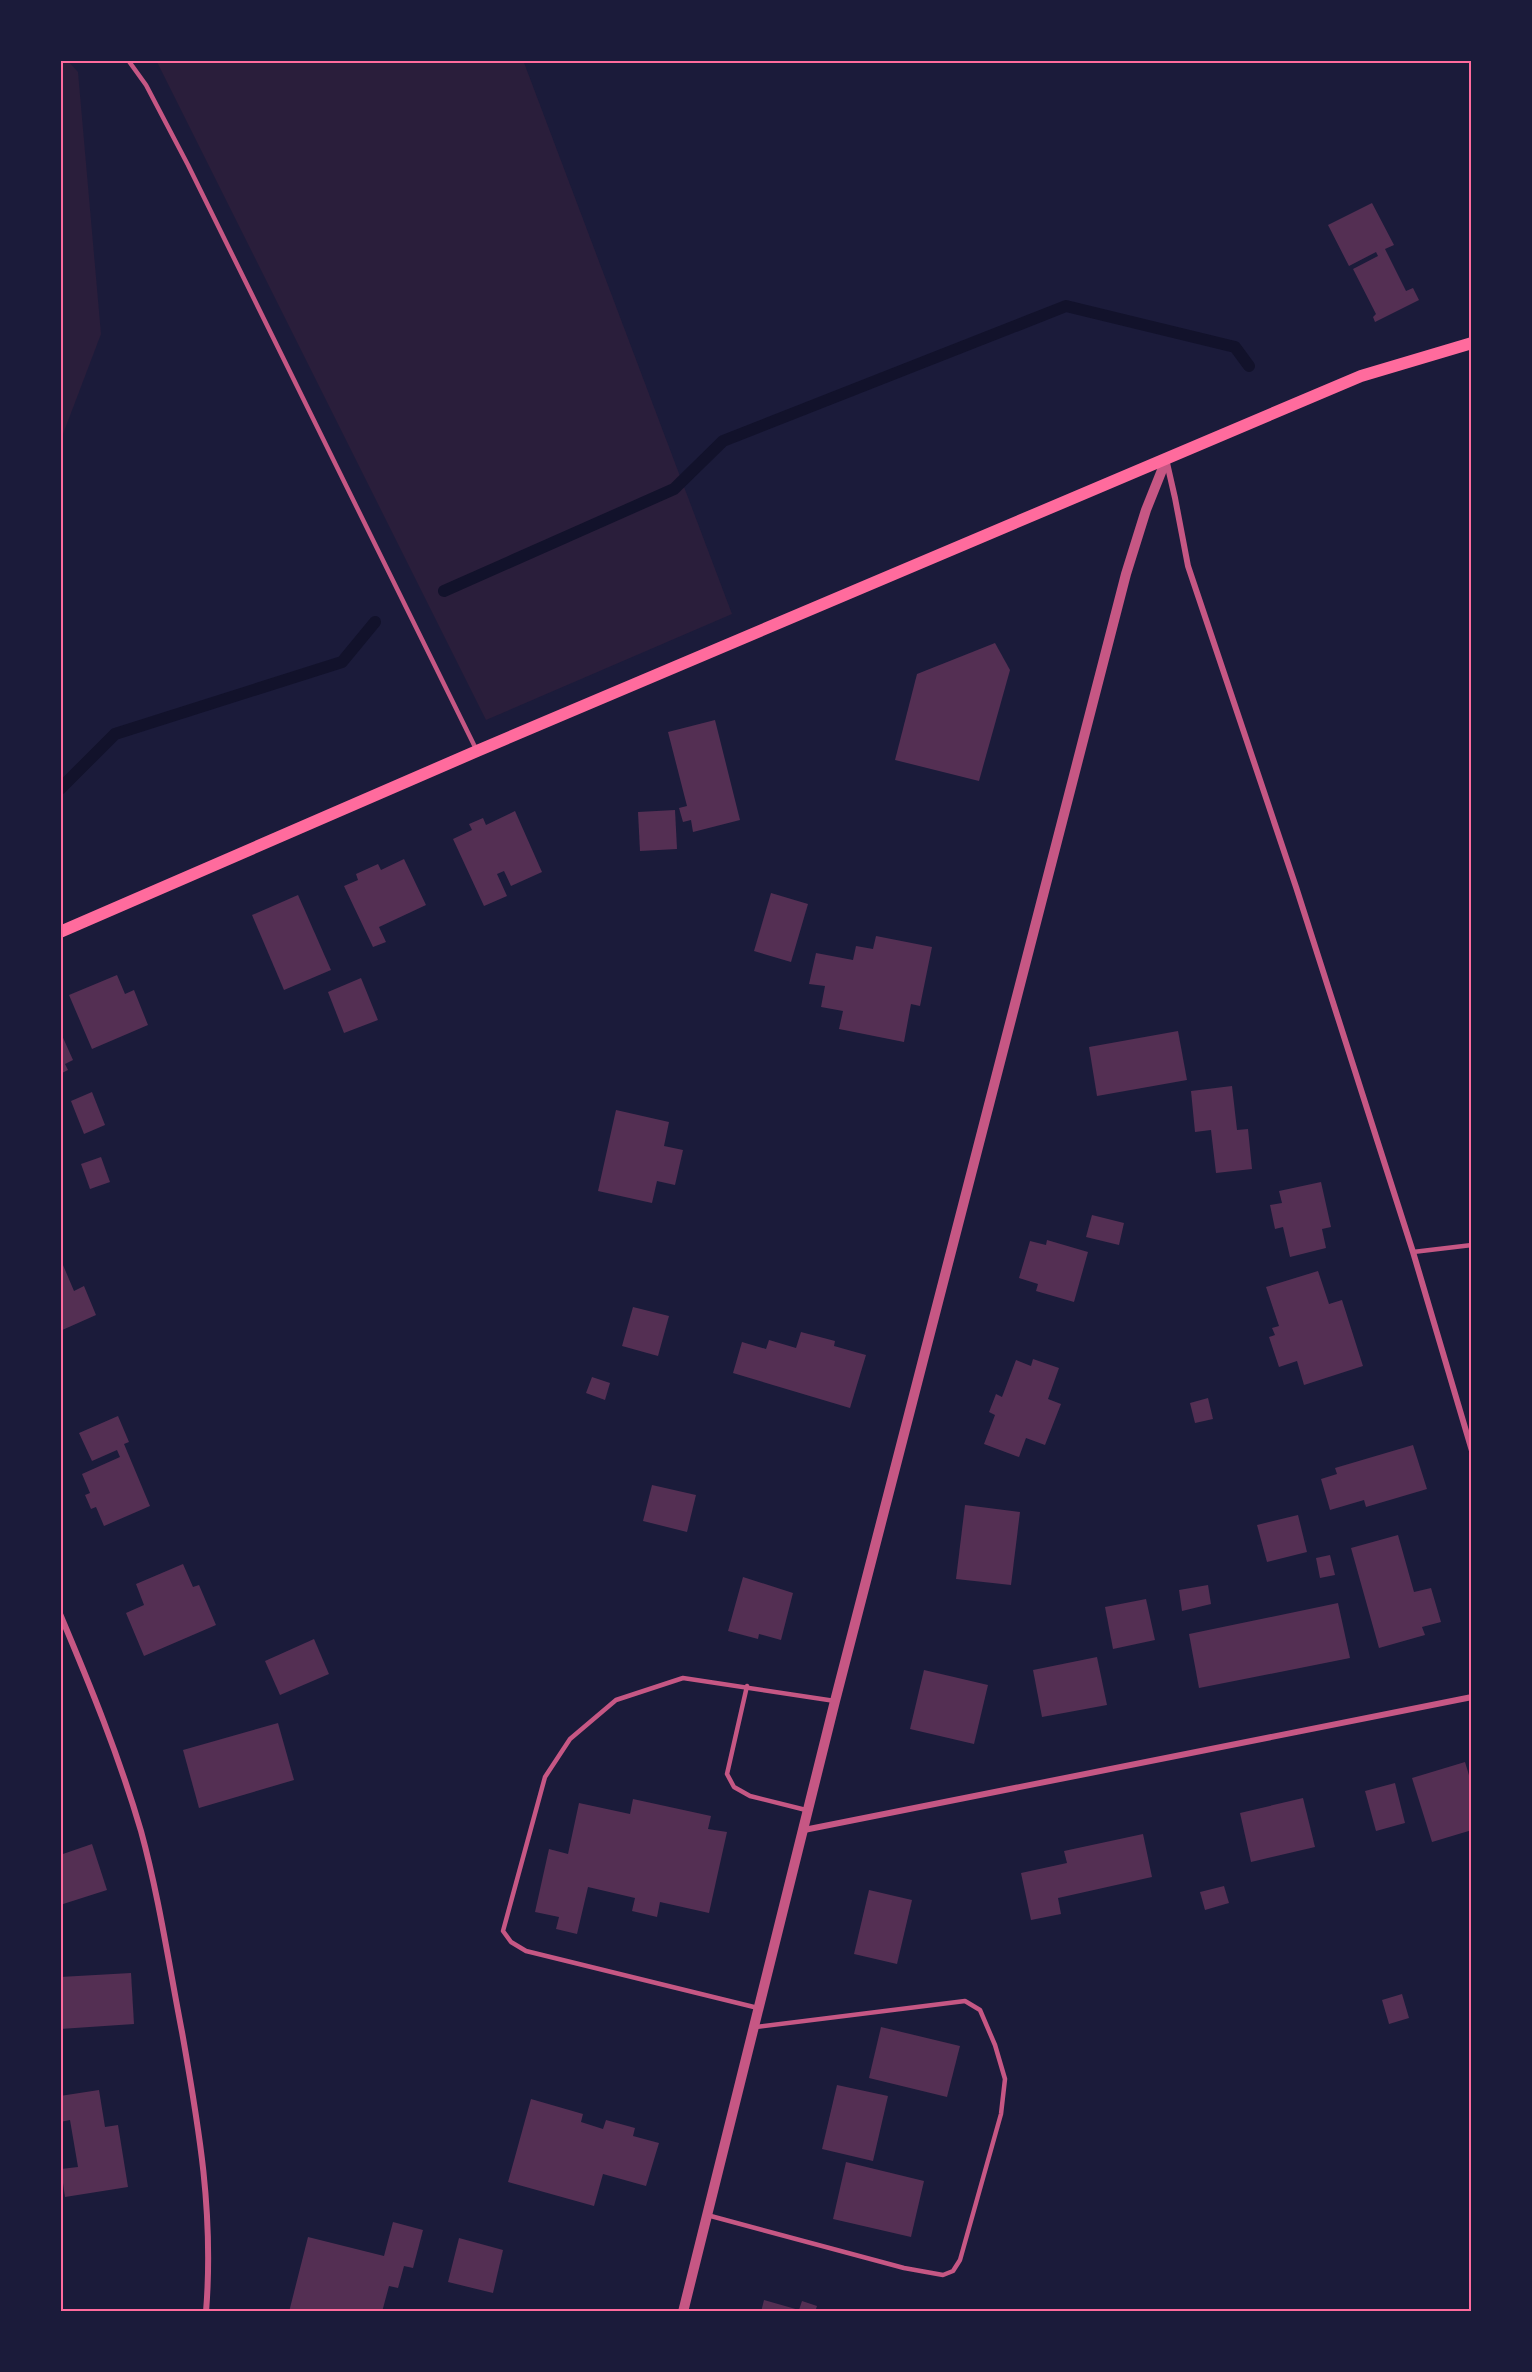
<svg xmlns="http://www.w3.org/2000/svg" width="1532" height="2372" font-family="'DM Sans',sans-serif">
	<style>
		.green { fill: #2a1e3b }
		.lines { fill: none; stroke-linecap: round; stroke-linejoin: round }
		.stream { stroke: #12122b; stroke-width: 12 }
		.building { fill: #542f53 }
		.service { stroke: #c65784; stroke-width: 4.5 }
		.minor { stroke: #c65784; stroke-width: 6 }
		.tertiary { stroke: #c65784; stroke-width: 10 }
		.secondary { stroke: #ff6b9d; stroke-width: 12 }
		.neatline { fill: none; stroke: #ff6b9d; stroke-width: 2 }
	</style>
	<rect width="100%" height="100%" fill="#1b1b3a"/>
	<g class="green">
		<polygon points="60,60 67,60 78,72 101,334 60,442"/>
		<polygon points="156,60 523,60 732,614 486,720"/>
	</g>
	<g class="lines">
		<g class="stream">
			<polyline points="444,591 674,489 723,441 1066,306 1235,347 1249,366"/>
			<polyline points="60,789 115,734 342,662 375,622"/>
		</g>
	</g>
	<g class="building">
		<polygon points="1372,203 1394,245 1385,249 1406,291 1413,288 1419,300 1375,322 1373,317 1376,314 1353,269 1378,256 1376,252 1349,266 1328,225"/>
		<polygon points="995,643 1010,670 979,781 895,760 917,674"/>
		<polygon points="715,720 740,820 693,832 691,820 683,822 679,808 687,806 668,732"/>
		<polygon points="675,810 677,849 640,851 638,812"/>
		<polygon points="515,811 542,872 511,886 504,871 497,874 507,896 484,906 453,839 472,830 469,824 483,818 486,825"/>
		<polygon points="404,859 426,905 379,927 386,942 373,947 344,886 358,880 356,874 378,864 381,870"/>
		<polygon points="771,893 808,904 791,962 754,951"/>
		<polygon points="298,895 331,970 284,990 252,915"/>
		<polygon points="876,936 932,947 920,1006 911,1004 904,1042 839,1029 843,1011 821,1007 825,986 809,984 816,953 853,960 856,946 873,949"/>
		<polygon points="117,975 125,994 134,990 148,1025 92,1049 69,995"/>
		<polygon points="361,978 378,1020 344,1033 328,992"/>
		<polygon points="60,1031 73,1060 65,1064 68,1070 60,1074"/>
		<polygon points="1178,1031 1187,1080 1097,1096 1089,1047"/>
		<polygon points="1232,1086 1237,1130 1248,1129 1252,1169 1216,1173 1211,1130 1195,1132 1191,1091"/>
		<polygon points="92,1092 105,1125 84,1134 71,1101"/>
		<polygon points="616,1110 669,1122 664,1146 683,1150 675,1185 657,1181 652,1203 598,1191"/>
		<polygon points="101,1157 110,1182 90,1189 81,1164"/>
		<polygon points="1321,1182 1331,1227 1322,1229 1326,1248 1290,1257 1283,1227 1275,1229 1270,1205 1282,1203 1279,1191"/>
		<polygon points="1092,1215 1124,1223 1119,1245 1086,1237"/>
		<polygon points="1047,1240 1088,1252 1074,1302 1036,1291 1038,1284 1019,1278 1030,1241 1046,1245"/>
		<polygon points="60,1258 74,1291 84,1286 96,1315 60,1331"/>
		<polygon points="1318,1271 1329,1304 1342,1300 1363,1366 1304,1385 1297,1361 1279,1367 1269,1337 1275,1335 1272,1328 1279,1326 1266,1287"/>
		<polygon points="633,1307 669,1316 658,1356 622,1346"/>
		<polygon points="801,1332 835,1341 834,1346 866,1355 850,1408 733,1373 742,1342 766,1349 769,1340 796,1348"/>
		<polygon points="1033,1359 1059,1368 1048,1399 1061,1404 1045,1445 1026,1438 1019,1457 984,1444 995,1415 989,1412 996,1394 1002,1397 1016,1360 1031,1366"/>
		<polygon points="592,1377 610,1383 605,1400 586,1393"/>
		<polygon points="1208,1398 1213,1419 1195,1423 1190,1403"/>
		<polygon points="118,1416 129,1442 124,1444 150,1506 104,1526 96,1507 91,1509 85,1495 90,1493 82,1474 120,1457 117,1450 92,1461 79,1433"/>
		<polygon points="1413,1445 1427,1489 1366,1507 1364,1500 1330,1510 1321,1479 1337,1474 1335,1468"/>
		<polygon points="652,1485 696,1495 687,1532 643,1521"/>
		<polygon points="965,1505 1020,1512 1011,1585 956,1579"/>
		<polygon points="1298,1515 1307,1552 1267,1562 1257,1525"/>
		<polygon points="1398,1535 1414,1592 1431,1588 1441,1622 1422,1627 1425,1635 1379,1648 1351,1548"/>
		<polygon points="1330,1555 1335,1575 1320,1578 1316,1558"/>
		<polygon points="183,1564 193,1587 199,1585 216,1625 144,1656 126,1613 144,1605 136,1584"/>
		<polygon points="743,1577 793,1593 781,1640 759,1634 758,1639 728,1631"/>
		<polygon points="1208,1585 1211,1604 1182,1611 1179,1590"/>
		<polygon points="1146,1599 1155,1640 1113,1649 1105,1607"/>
		<polygon points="1338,1603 1350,1658 1199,1688 1189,1634"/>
		<polygon points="314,1639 329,1674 280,1695 265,1661"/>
		<polygon points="1097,1657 1107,1705 1042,1717 1033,1670"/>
		<polygon points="924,1670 988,1685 974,1744 910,1729"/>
		<polygon points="278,1723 294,1780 199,1808 183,1750"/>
		<polygon points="1465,1762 1472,1785 1472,1830 1432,1842 1412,1778"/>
		<polygon points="1395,1783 1405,1823 1376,1831 1365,1791"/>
		<polygon points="1303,1798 1315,1847 1251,1862 1240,1813"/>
		<polygon points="633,1799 711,1816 708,1829 727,1832 709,1913 660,1902 657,1917 632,1911 635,1898 588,1887 577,1934 556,1929 559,1917 535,1912 549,1849 568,1854 579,1803 630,1814"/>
		<polygon points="1143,1834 1152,1877 1058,1898 1061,1914 1031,1920 1021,1873 1067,1863 1064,1851"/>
		<polygon points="92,1844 107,1890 60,1905 60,1855"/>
		<polygon points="1224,1886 1229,1903 1205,1910 1200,1892"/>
		<polygon points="869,1890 912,1900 897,1964 854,1954"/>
		<polygon points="131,1973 134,2024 60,2029 60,1977"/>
		<polygon points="1402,1994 1409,2018 1389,2024 1382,2000"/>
		<polygon points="881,2027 960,2046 947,2097 869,2078"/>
		<polygon points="837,2085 888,2096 873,2161 822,2149"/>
		<polygon points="99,2090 105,2127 118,2125 128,2187 65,2197 61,2169 78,2167 70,2120 60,2122 60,2096"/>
		<polygon points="531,2099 583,2114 581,2122 603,2129 606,2120 635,2128 633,2136 659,2143 646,2186 603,2174 594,2206 508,2182"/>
		<polygon points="846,2162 924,2181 911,2237 833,2219"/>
		<polygon points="393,2222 423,2230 413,2268 404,2266 398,2288 389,2286 382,2312 289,2312 308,2237 384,2256"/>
		<polygon points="459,2238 503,2250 493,2293 448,2282"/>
		<polygon points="764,2300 799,2310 802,2301 817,2306 815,2312 761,2312"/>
	</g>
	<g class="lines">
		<g class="service">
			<polyline points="128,60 146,85 188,165 477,751"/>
			<polyline points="1413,1252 1472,1245"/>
			<polyline points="747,1686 727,1774 734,1787 750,1796 806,1810"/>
			<polyline points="758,2008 526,1951 511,1942 503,1931 545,1777 570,1739 616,1700 683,1678 835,1701"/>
			<polyline points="707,2215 904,2268 943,2275 953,2271 960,2260 1001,2114 1005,2079 995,2045 980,2010 965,2001 756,2027"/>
		</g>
		<g class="minor">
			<polyline points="1167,463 1175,498 1188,566 1296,887 1413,1252 1472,1451"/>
			<path d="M60 1614C90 1685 119 1756 141 1831 159 1897 169 1965 182 2032 199 2128 214 2214 206 2312"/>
			<polyline points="804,1830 1472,1697"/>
		</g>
		<polyline class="tertiary" points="683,2312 835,1701 1126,574 1146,510 1166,460"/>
		<polyline class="secondary" points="60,932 477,751 1361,376 1472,343"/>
	</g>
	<rect width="1532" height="2372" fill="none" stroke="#1b1b3a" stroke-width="123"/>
	<rect x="62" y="62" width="1408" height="2248" class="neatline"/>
</svg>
